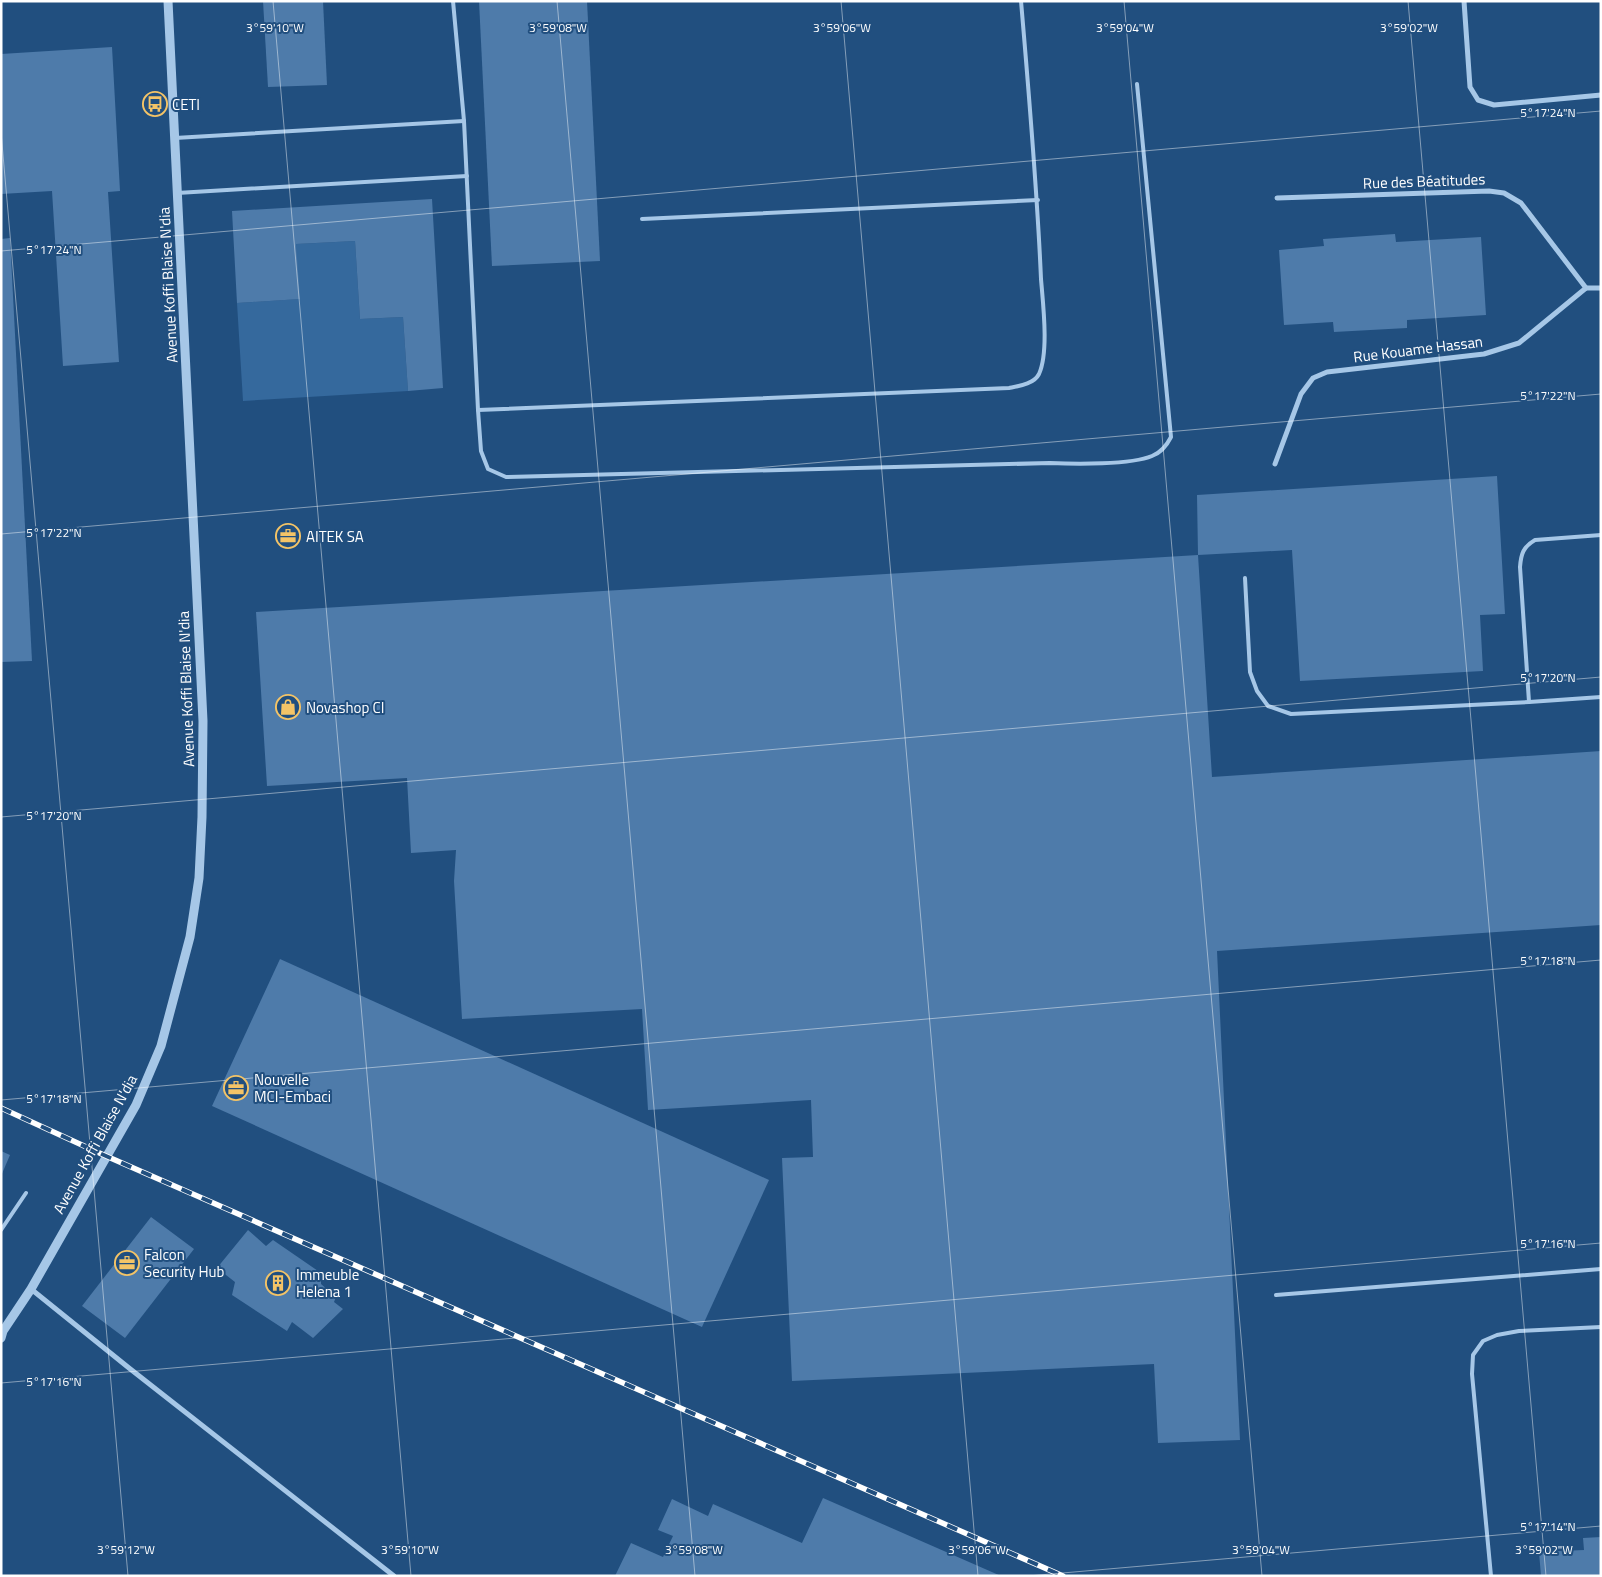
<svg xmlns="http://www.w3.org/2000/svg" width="1602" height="1577" font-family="'Titillium Web',sans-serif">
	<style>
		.green { fill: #35699d }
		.building { fill: #4e7baa }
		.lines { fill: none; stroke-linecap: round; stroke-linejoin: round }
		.service { stroke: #a6c7e7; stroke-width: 4 }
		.minor { stroke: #a6c7e7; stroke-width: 5 }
		.tertiary { stroke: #a6c7e7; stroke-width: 9 }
		.rail-casing { stroke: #fff; stroke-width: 5.5 }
		.rail { stroke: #214f7f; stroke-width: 4; stroke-dasharray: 11; stroke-linecap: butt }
		.ticks { fill: none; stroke: #fff; stroke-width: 1; stroke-opacity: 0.45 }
		.labels { text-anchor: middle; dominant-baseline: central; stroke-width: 4; stroke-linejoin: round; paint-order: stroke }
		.poi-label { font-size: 15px; fill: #fff; stroke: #214f7f; text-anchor: start }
		.street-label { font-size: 15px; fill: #fff; stroke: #214f7f }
		.ticks-label { font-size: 12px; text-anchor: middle; fill: #fff; stroke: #214f7f; stroke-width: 4; stroke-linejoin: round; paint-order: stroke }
	</style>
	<rect width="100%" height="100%" fill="#214f7f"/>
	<polygon class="green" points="355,241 360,319 403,317 408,391 243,401 237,303 299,299 296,244"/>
	<g class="building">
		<polygon points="263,1 323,1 327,85 268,87"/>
		<polygon points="479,1 587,1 600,261 492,266"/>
		<polygon points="112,47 120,191 108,192 119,362 63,366 52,191 1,194 1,54"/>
		<polygon points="432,199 443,388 408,391 403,317 360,319 355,241 296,244 300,299 237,303 232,211"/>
		<polygon points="1395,234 1396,242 1481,237 1486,315 1407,320 1407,328 1334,332 1333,322 1284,325 1279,250 1324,246 1323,239"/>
		<polygon points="10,238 32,661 1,662 1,239"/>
		<polygon points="1497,476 1505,614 1480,615 1483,671 1300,681 1292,550 1198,555 1197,495"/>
		<polygon points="1198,555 1212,777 1601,751 1601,925 1217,951 1240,1440 1158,1443 1154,1364 792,1381 782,1158 813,1157 811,1100 648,1110 642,1009 462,1019 454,881 456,850 411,853 407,778 267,786 256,612"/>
		<polygon points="280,959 769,1180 702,1327 212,1106"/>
		<polygon points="1,1151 10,1155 1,1176"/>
		<polygon points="151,1217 194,1249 125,1338 82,1306"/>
		<polygon points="248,1230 266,1246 273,1240 321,1273 321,1284 336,1297 334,1302 343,1309 313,1338 292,1322 287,1331 232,1295 235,1282 217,1268"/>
		<polygon points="823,1498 1001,1576 615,1576 631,1543 663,1557 673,1536 658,1530 672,1499 708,1516 713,1504 802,1543"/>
		<polygon points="1601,1537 1601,1576 1541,1576 1539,1552 1584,1550 1583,1538"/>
	</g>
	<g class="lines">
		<g class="service">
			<path d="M453 1 464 121 478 410 481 451 488 469 506 477 1050 463C1074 464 1131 465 1152 456 1160 453 1167 445 1171 437L1137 84"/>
			<polyline points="175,138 464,121"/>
			<polyline points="177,193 467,176"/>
			<polyline points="642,219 1038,200"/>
			<path d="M478 410 1009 388C1019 386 1034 384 1039 374 1049 352 1043 304 1041 279 1037 186 1029 94 1021 1"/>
			<polyline points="1245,578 1250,672 1257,691 1268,706 1291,714 1529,702 1601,697"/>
			<path d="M1529 702 1520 567C1521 554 1523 547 1535 540L1601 535"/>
			<polyline points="1,1230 26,1193"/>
			<polyline points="1276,1295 1601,1269"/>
			<polyline points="1491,1576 1472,1374 1473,1355 1483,1341 1497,1335 1519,1331 1601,1327"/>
		</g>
		<g class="minor">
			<polyline points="1464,1 1470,87 1478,100 1494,105 1601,95"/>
			<polyline points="1277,198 1489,191 1504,193 1521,203 1586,288"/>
			<polyline points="1275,464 1301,394 1313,378 1327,372 1484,354 1519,343 1586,288 1601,288"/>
			<polyline points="31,1289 129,1368 394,1576"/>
		</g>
		<polyline class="tertiary" points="1,1338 3,1331 31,1289 136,1105 161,1046 190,937 199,878 202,817 203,721 168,1"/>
		<defs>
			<polyline id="rail" points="1,1108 106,1156 1063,1576"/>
		</defs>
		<use href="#rail" class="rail-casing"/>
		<use href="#rail" class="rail"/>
	</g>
	<path class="ticks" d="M273 1 411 1576M557 1 695 1576M841 1 978 1576M1124 1 1262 1576M1408 1 1546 1576M1 132 128 1576M1 251 1601 111M1 534 1601 394M1 817 1601 677M1 1100 1601 960M1 1383 1601 1243M1028 1576 1601 1526"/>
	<defs>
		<symbol id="bus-ring" viewBox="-11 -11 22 22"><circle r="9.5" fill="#214f7f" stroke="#f4c467" stroke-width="1.5"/><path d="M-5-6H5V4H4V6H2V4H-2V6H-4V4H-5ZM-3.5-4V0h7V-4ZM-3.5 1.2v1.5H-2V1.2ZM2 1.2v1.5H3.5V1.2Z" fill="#f4c467"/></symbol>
		<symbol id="office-ring" viewBox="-11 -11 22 22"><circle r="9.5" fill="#214f7f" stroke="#f4c467" stroke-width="1.5"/><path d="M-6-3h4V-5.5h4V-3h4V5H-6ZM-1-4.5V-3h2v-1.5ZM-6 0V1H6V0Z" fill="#f4c467"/></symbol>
		<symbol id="shop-ring" viewBox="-11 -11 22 22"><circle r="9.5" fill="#214f7f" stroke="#f4c467" stroke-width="1.5"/><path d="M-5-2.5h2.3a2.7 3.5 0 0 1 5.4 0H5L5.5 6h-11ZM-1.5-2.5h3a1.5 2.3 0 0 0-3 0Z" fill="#f4c467"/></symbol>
		<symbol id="building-ring" viewBox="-11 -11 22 22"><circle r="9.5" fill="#214f7f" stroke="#f4c467" stroke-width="1.5"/><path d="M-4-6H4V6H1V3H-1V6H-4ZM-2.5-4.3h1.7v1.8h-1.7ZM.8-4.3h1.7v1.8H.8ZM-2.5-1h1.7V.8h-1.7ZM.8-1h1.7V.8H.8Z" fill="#f4c467"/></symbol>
	</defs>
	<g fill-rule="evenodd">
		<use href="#bus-ring" x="141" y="90" width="28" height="28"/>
		<use href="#office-ring" x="274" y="522" width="28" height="28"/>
		<use href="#shop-ring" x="274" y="693" width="28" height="28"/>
		<use href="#office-ring" x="222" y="1074" width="28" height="28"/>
		<use href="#office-ring" x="113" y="1249" width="28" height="28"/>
		<use href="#building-ring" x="264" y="1269" width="28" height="28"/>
	</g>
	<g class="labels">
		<g class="poi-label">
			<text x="172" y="104">CETI</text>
			<text x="306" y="536">AITEK SA</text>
			<text x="306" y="707">Novashop CI</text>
			<text x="254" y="1079">Nouvelle<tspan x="254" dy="17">MCI-Embaci</tspan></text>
			<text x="144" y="1254">Falcon<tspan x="144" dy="17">Security Hub</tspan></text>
			<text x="296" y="1274">Immeuble<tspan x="296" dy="17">Helena 1</tspan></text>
		</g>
		<g class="street-label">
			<text transform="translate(1424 181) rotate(-2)">Rue des Béatitudes</text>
			<text transform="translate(168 285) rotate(-93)">Avenue Koffi Blaise N'dia</text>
			<text transform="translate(1418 349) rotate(-7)">Rue Kouame Hassan</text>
			<text transform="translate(186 689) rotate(-92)">Avenue Koffi Blaise N'dia</text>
			<text transform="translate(95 1144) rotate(-61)">Avenue Koffi Blaise N'dia</text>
		</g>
	</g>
	<g class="ticks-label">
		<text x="275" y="32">3°59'10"W</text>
		<text x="558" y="32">3°59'08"W</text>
		<text x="842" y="32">3°59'06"W</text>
		<text x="1125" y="32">3°59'04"W</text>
		<text x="1409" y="32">3°59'02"W</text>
		<text x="1548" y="117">5°17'24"N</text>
		<text x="54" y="254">5°17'24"N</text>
		<text x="1548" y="400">5°17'22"N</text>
		<text x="54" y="537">5°17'22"N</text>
		<text x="1548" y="682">5°17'20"N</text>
		<text x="54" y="820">5°17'20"N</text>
		<text x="1548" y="965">5°17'18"N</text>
		<text x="54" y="1103">5°17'18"N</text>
		<text x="1548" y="1248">5°17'16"N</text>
		<text x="54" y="1386">5°17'16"N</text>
		<text x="1548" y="1531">5°17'14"N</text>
		<text x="126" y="1554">3°59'12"W</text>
		<text x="410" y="1554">3°59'10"W</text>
		<text x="694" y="1554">3°59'08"W</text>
		<text x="977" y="1554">3°59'06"W</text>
		<text x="1261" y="1554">3°59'04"W</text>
		<text x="1544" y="1554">3°59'02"W</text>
	</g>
	<rect width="1602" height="1577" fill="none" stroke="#ffffff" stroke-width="5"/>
</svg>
